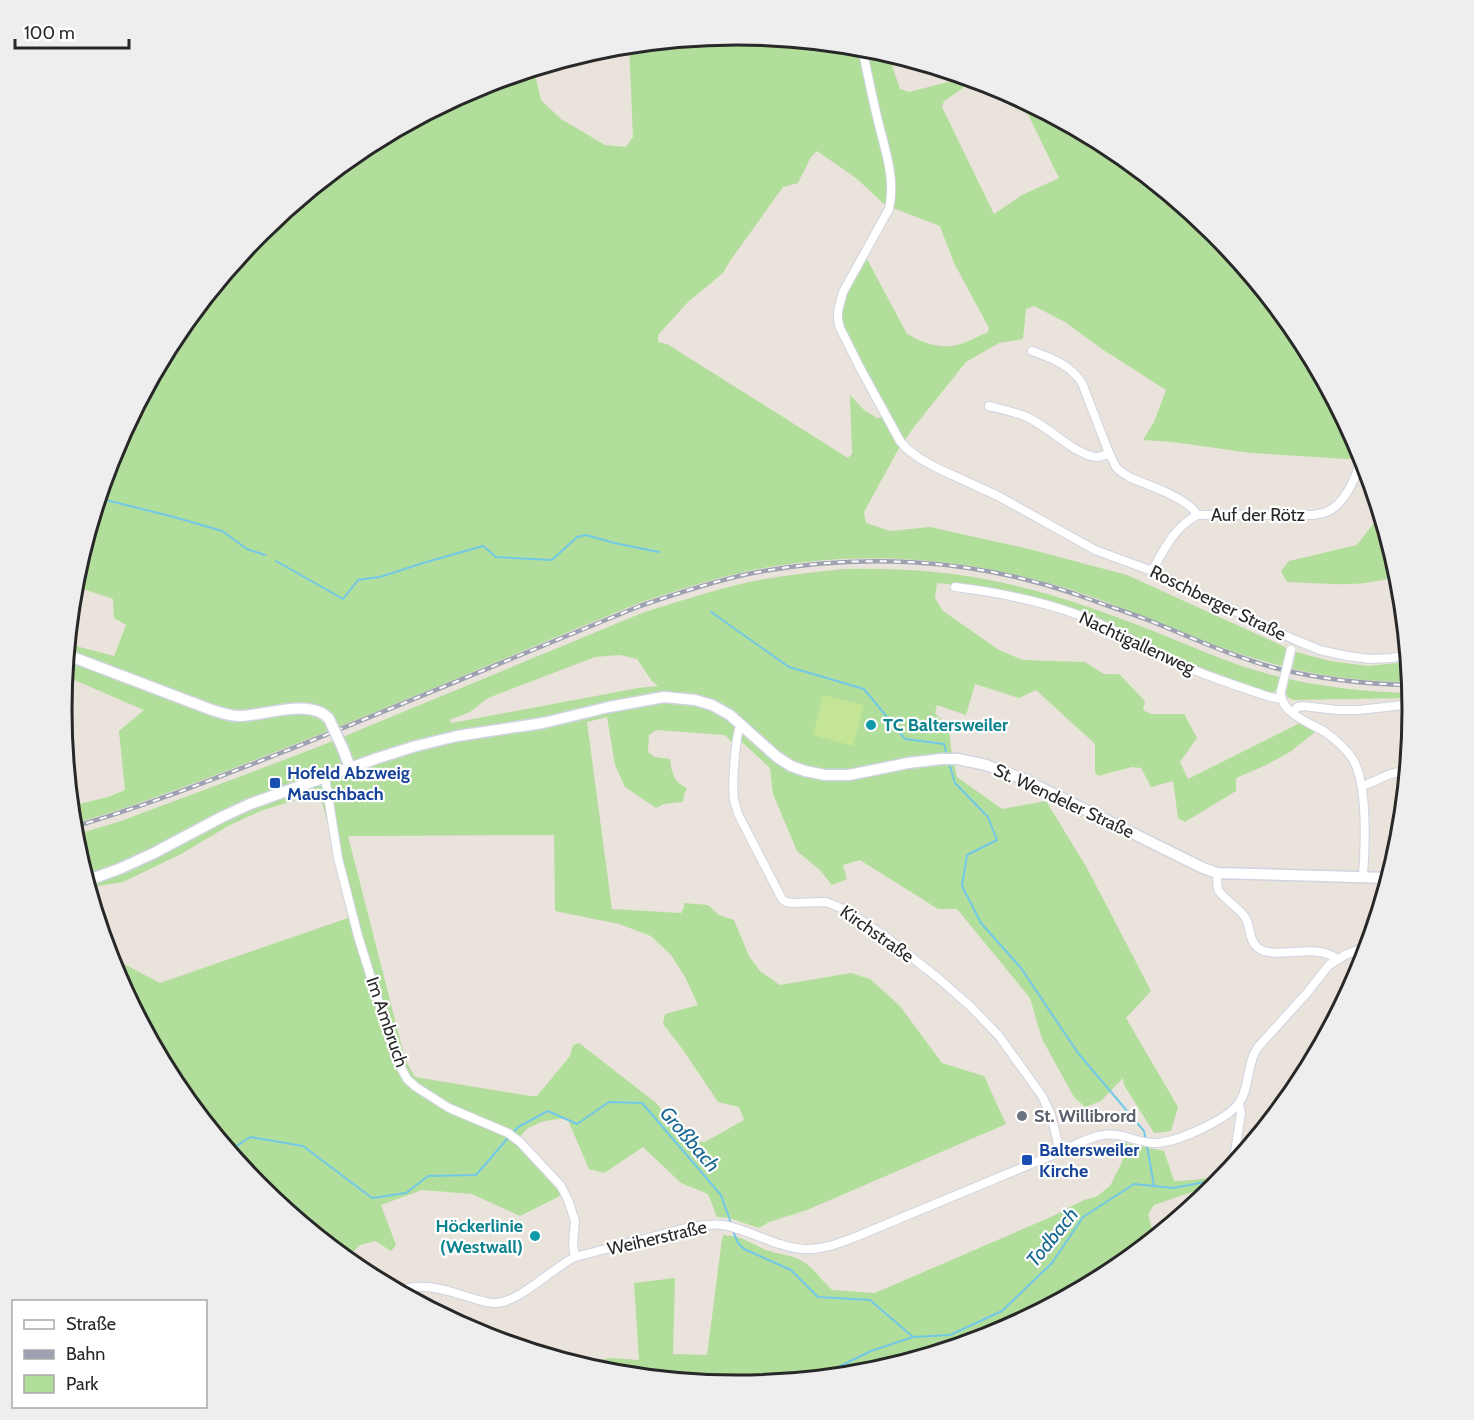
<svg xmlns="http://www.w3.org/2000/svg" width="1474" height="1420" font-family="Cabin,sans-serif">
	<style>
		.green { fill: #b1de9a; fill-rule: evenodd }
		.pitch { fill: #c4e596 }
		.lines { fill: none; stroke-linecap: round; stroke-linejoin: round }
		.stream { stroke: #73c8e7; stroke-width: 2 }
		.street-casing { stroke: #d0d3e1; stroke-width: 10 }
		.secondary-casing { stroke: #d0d3e1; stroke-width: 13 }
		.street { stroke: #fff; stroke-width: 8 }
		.secondary { stroke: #fff; stroke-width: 10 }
		.rail-casing { stroke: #9ea1b2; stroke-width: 4.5 }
		.rail { stroke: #fff; stroke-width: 2; stroke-dasharray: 7; stroke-linecap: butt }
		.street-bridge-casing { stroke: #d0d3e1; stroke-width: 10; stroke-linecap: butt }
		.secondary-bridge-casing { stroke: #d0d3e1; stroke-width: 13; stroke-linecap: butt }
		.street-bridge { stroke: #fff; stroke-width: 8 }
		.secondary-bridge { stroke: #fff; stroke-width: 10 }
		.culture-dot { fill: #0f9aa8; stroke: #fff; stroke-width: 2 }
		.transit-dot { fill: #1a4fb4; stroke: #fff; stroke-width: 2 }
		.worship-dot { fill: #6b7280; stroke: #fff; stroke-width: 2 }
		.labels { text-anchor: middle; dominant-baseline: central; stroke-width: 4.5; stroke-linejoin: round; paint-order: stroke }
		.street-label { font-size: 18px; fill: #282828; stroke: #fff }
		.culture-label { font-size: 18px; font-weight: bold; fill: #0d838f; stroke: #fff; text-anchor: start }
		.transit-label { font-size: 18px; font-weight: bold; fill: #164399; stroke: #fff; text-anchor: start }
		.worship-label { font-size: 18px; font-weight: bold; fill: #5b616d; stroke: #fff; text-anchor: start }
		.water-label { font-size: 20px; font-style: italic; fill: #156690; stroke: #fff }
		.rim { fill: none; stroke: #282828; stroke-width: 3 }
	</style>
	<rect width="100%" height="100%" fill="#eae3db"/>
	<g class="green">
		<path d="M737 35 869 48 888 53 900 89 909 92 952 81 963 82V88L944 101 942 107 994 214 1022 195 1059 178 1021 100 1113 149 1215 233 1299 335 1361 452 1364 460 1251 453 1173 442 1143 440 1154 422 1166 390 1102 349 1065 322 1034 306 1026 309 1023 339 999 343 966 362 914 427 898 450 864 512 866 523 890 531 930 527 1029 549 1127 575 1285 647 1286 650 1282 666C1260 660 1238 654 1217 646 1168 627 1121 606 1072 590 964 557 860 548 748 571 711 579 675 591 639 603 518 652 399 704 278 751 210 777 142 804 73 824L71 806 108 797 125 790 119 731 144 710 65 676 68 644 114 656 126 625 114 618 113 599 74 586 75 578 113 451 176 334 260 232 362 148 479 86 534 69 541 100 561 119 605 145 626 147 633 137 629 45ZM817 151 856 178 885 205 940 226 954 263 989 328 988 332C978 336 967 343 957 345 939 349 923 343 907 334L867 259C859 272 847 287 843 303 841 311 842 319 843 328L889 416 877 418 864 410 850 395 852 454 848 458 667 344 658 342V335L688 302 723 273 730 261 783 187 798 183 811 157Z"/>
		<path d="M1378 507 1398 575C1364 589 1323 583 1287 582L1281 571 1289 561 1357 545 1377 519Z"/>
		<path d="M845 569C897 568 949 571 999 582 1048 592 1096 609 1143 627 1188 644 1232 666 1280 677L1277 689 1274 692H1268C1232 681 1198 669 1164 653 1135 639 1108 621 1077 610 1032 594 985 587 937 583L935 598 943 611 999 650 1023 660 1085 662 1104 674H1119L1145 701 1143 710 1151 714H1184L1197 738 1180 762 1188 779 1300 723 1315 732 1290 752 1264 766 1236 778V791L1185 822 1178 818 1173 781 1151 787 1141 768 1132 767 1098 776 1095 772V744L1036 690 1019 698 975 684 966 715 937 705 935 713 949 729 951 748 957 777 1002 809 1046 801 1087 868 1151 991 1126 1018 1178 1107 1171 1131 1154 1133 1124 1085 1123 1078 1101 1101 1085 1107 1074 1097 1042 1039 1030 998 957 909H938L860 860 843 865 847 879 832 885 820 870 797 851 773 794 770 768 742 742 731 741 725 735 656 730 649 735 648 752 655 757 670 759C671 767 672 777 679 783 681 785 684 786 687 789L684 794 683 802 664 804 656 808 625 787 615 765 607 717 587 722 612 909 681 913 684 908V903L708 905 719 915 734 920 749 956 760 971 780 985 851 973 870 979 900 1006 942 1063 984 1076 1006 1124 807 1210 769 1222 759 1228 729 1218 717 1217 708 1194 681 1183 643 1147 604 1173 589 1169 567 1118 544 1121 528 1128 515 1142 561 1194 560 1196 520 1216 472 1194 422 1190 381 1205 396 1245 391 1251 375 1241 360 1245 346 1259 259 1187 175 1085 113 968 109 956 160 983 348 918 328 824 321 798 312 795 263 810 230 825 181 854 123 882 98 886 89 889 74 841V835L118 822 247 774 328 743 642 613C677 602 713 590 749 582 780 576 813 572 845 569ZM620 655 637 659 652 681 658 686 638 688 452 723 449 720 470 712 488 698 595 657ZM554 835 555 911 619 924 651 936 671 955 685 977 698 1005 665 1014 663 1024 681 1047 718 1102 739 1107 744 1120 705 1142 691 1141 655 1102 579 1043 573 1045 570 1056 537 1096H530L415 1077 405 1059 348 836Z"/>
		<path d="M1296 652 1330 661 1368 666 1408 662 1410 682C1371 682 1330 677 1292 669Z"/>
		<path d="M1289 679C1328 688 1370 692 1411 693V698L1293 700 1287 697 1286 692Z"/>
		<path d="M1125 1143 1164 1151 1174 1181 1194 1180 1225 1175 1215 1187C1196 1189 1173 1199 1154 1205L1148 1214 1154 1237 1112 1272 995 1334 868 1373 737 1385 605 1372 574 1363 611 1358 639 1360 634 1283 675 1278 673 1354 707 1355 722 1239 724 1234 727 1236C740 1234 757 1248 770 1251 781 1255 792 1255 802 1261 813 1267 822 1281 832 1290L875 1293 1053 1216 1084 1200 1096 1197 1110 1186 1122 1162Z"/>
	</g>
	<polygon class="pitch" points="823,695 864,705 853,746 813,735"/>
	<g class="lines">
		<g class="stream">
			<polyline points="99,496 106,500 174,517 222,531 247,549 265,555"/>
			<polyline points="276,561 343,599 358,580 380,577 423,563 483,546 496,557 552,560 577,537 586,535 614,543 659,552"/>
			<polyline points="711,612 789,667 864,689 905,739 944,744 947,755"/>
			<polyline points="949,763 955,783 988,817 997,840 967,855 962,886 981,923 1021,968 1078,1053 1144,1131 1146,1140"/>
			<polyline points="512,1134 518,1127 548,1111 577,1124 609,1102 642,1103 721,1195 731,1223"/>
			<polyline points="1147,1146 1154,1186"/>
			<polyline points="229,1151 250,1137 303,1146 372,1198 406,1193 428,1176 476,1175 508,1138"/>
			<polyline points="733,1231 738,1243 744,1249 791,1270 818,1297 870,1300 913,1337"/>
			<polyline points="643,1376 653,1373 746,1378 822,1375 871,1351 913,1337 950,1335 1002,1311 1052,1263 1083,1217 1134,1184 1173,1188 1221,1179"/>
		</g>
		<defs>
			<g id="street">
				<path d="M862 47C867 72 872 96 878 121 885 150 896 179 889 209L843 292 838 311V320L840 328 860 368 900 441 907 449 919 458 937 468 998 496 1095 550 1152 571 1293 639 1320 650 1347 656 1370 659 1391 658 1407 655"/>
				<path d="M1032 351C1051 358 1071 365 1082 383L1109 453 1116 467 1120 471 1129 477C1147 485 1189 498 1197 515"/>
				<path d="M989 406C1001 409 1014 412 1025 416 1048 426 1068 449 1091 456 1097 458 1104 456 1109 453"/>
				<path d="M1152 571C1165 548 1173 529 1197 515H1312C1316 514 1322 514 1326 512 1345 505 1356 477 1361 459"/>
				<path d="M955 587C996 592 1037 600 1076 614 1105 624 1131 640 1158 654 1194 672 1232 684 1270 697L1281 699"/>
				<path d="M1281 695C1283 714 1310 723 1325 732 1335 739 1345 748 1352 758 1368 782 1365 847 1363 876"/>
				<polyline points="1292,712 1298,707 1303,706 1337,710 1359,710 1412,704"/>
				<path d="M741 725C735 734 732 788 734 800 735 805 737 809 738 814L782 899 786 902 793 903 826 902 846 910 886 937 938 978 970 1006 999 1036 1042 1096 1051 1115 1060 1152"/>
				<polyline points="325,777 338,858 358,936 396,1058 407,1079 416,1087 449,1108 508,1133 520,1142 561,1186 568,1200 575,1221 573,1245 575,1257"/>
				<path d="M1362 786C1377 782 1391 770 1406 772"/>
				<path d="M1217 873C1218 878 1216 886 1219 891 1224 899 1239 908 1245 917 1251 926 1248 939 1257 947 1274 962 1314 941 1337 959"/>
				<polyline points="1233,1165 1241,1113 1239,1104"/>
				<path d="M399 1291C424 1281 447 1291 472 1298 479 1300 487 1303 495 1303 519 1303 552 1268 575 1257L686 1228C698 1226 712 1223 723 1225 751 1230 775 1247 804 1249 821 1250 837 1244 853 1238L1060 1152C1074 1146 1088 1137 1103 1135 1120 1132 1136 1142 1153 1143 1174 1144 1227 1120 1239 1103 1250 1088 1246 1064 1258 1047L1306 994 1329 965 1345 955 1368 946"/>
			</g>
			<g id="secondary">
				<path d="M67 655 212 710C221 713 230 716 239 716 264 716 311 697 329 719"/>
				<polyline points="343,749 350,768"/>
				<polyline points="86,881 119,869 152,854 222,817 250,804 378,758 416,746 457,736 543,723 609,707 664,697 695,700 712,705 730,715 777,757 791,766 805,771 825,775 849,775 908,763 941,759 958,759 986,765 1021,778 1203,868 1217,873 1389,878"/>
			</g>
		</defs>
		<use href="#street" class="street-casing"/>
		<use href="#secondary" class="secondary-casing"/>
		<use href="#street" class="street"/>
		<use href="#secondary" class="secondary"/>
		<defs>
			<path id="rail" d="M73 827C143 807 211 780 278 754 399 706 519 655 640 606 675 594 711 582 748 574 857 552 970 558 1075 594 1099 603 1124 611 1148 620 1190 637 1231 656 1275 668 1319 679 1365 684 1410 685"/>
		</defs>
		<use href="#rail" class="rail-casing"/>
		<use href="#rail" class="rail"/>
		<defs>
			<polyline id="street-bridge" points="1281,691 1291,650"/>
			<polyline id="secondary-bridge" points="329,719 343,749"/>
		</defs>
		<use href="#street-bridge" class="street-bridge-casing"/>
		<use href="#secondary-bridge" class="secondary-bridge-casing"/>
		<use href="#street-bridge" class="street-bridge"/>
		<use href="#secondary-bridge" class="secondary-bridge"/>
	</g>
	<g class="culture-dot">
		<circle cx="871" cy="725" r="6"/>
		<circle cx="535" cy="1236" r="6"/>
	</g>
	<g class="transit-dot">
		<rect x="269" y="777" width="12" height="12" rx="3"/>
		<rect x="1021" y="1154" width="12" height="12" rx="3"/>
	</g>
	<circle class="worship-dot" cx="1022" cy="1116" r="6"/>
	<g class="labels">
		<g class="street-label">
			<text x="1258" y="515">Auf der Rötz</text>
			<text transform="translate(1218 603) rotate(26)">Roschberger Straße</text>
			<text transform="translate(1137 643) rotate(25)">Nachtigallenweg</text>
			<text transform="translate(1064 801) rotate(25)">St. Wendeler Straße</text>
			<text transform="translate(877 934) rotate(35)">Kirchstraße</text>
			<text transform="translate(387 1022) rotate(71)">Im Ambruch</text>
			<text transform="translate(657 1238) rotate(-13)">Weiherstraße</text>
		</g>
		<g class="culture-label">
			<text x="883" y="725">TC Baltersweiler</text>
			<text x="523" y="1226" text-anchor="end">Höckerlinie<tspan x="523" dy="21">(Westwall)</tspan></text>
		</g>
		<g class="transit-label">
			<text x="287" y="773">Hofeld Abzweig<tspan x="287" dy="21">Mauschbach</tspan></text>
			<text x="1039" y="1150">Baltersweiler<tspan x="1039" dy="21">Kirche</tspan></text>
		</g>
		<g class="worship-label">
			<text x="1034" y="1116">St. Willibrord</text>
		</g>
		<g class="water-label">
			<text transform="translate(690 1139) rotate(49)">Großbach</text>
			<text transform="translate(1052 1237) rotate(-51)">Todbach</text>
		</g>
	</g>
	<path d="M0 0H1474V1420H0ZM72 710a665 665 0 1 1 1330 0a665 665 0 1 1-1330 0Z" fill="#eee" fill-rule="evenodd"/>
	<path class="rim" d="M72 710a665 665 0 1 1 1330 0a665 665 0 1 1-1330 0Z"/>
	<rect x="12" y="1300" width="195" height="108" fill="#ffffff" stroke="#a9a9a9" stroke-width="1.5"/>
	<rect x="24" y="1320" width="30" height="9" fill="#ffffff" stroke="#a9a9a9" stroke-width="1.5"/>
	<text x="66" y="1330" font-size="18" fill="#282828">Straße</text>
	<rect x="24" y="1350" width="30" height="9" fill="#9ea1b2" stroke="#a9a9a9" stroke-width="1.5"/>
	<text x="66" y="1360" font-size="18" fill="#282828">Bahn</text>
	<rect x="24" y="1375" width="30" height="18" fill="#b1de9a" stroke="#a9a9a9" stroke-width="1.5"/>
	<text x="66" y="1390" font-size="18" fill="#282828">Park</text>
	<path d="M15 39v9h114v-9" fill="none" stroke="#282828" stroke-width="3"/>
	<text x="24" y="39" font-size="18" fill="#282828" stroke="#ffffff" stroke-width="4.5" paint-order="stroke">100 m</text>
</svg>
